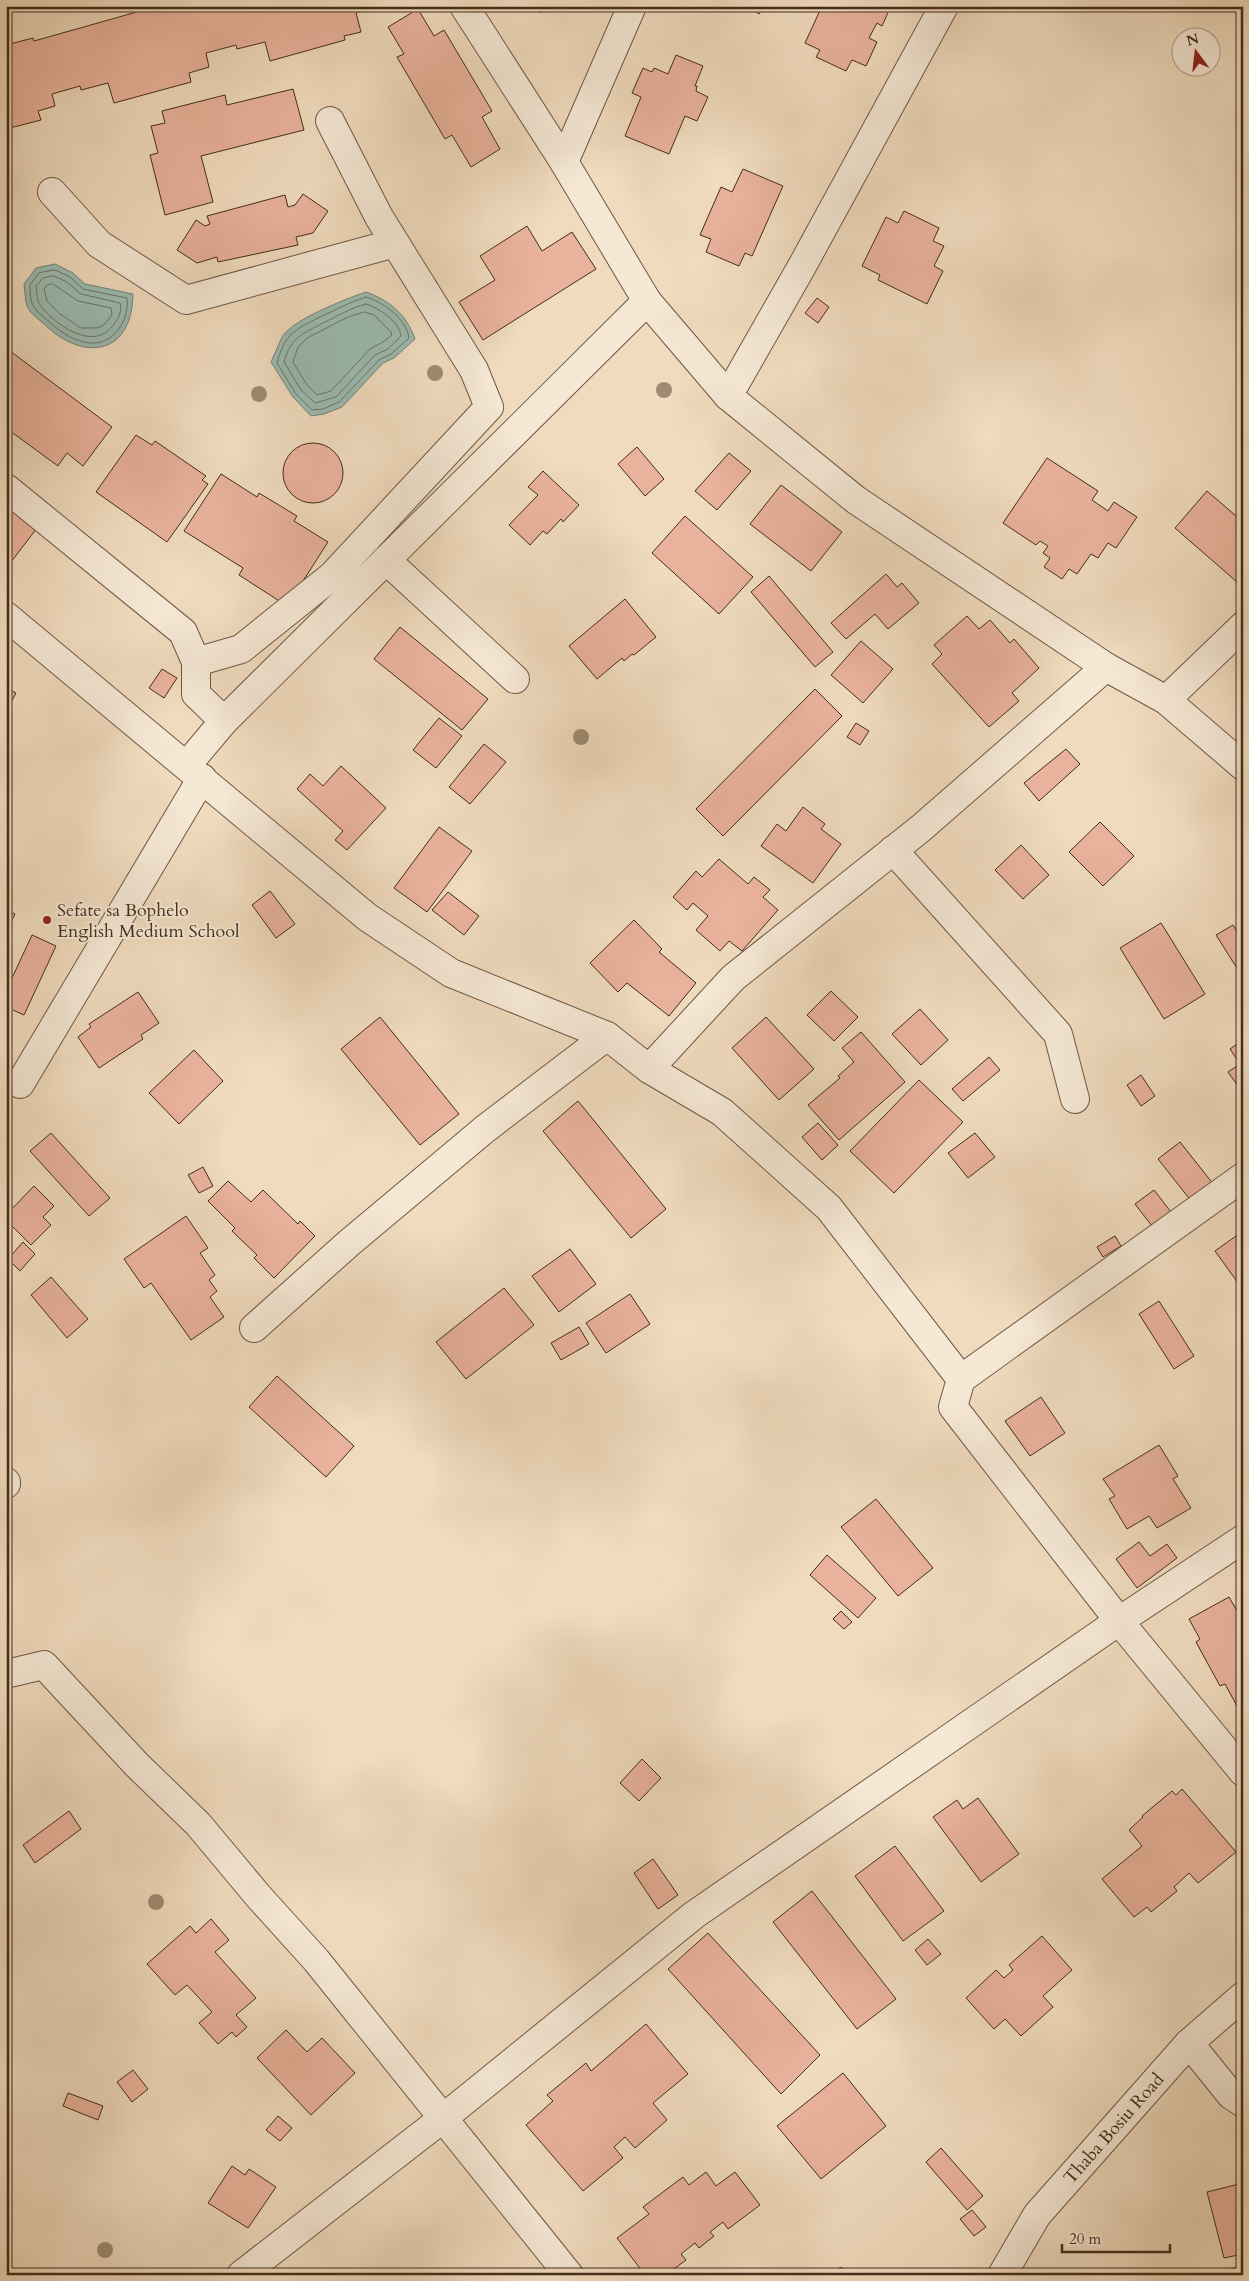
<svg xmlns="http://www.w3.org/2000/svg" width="1249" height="2281" font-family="Cardo,serif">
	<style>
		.water { fill: #9abbb1; stroke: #778275 }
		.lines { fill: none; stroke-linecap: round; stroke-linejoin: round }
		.shore { stroke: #6e7466; stroke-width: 1 }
		.building { fill: #e9b29c; stroke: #432d1b }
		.minor-casing { stroke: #6e5844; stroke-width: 30 }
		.minor { stroke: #f5e8d5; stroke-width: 28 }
		.tree { fill: #9e8b71 }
		.poi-dot { fill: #8f2418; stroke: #f5e8d5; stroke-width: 2 }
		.labels { text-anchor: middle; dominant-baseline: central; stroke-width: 4; stroke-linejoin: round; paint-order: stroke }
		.poi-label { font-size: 18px; fill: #432d1b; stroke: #f5e8d5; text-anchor: start }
		.street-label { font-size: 18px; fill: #432d1b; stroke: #f5e8d5 }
	</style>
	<rect width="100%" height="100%" fill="#f0dbbe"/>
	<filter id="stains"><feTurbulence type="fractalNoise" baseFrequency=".004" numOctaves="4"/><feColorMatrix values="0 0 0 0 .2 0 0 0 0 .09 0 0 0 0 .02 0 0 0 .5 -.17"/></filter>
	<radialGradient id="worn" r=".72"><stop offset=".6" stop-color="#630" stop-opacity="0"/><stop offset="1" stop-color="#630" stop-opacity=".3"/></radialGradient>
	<g class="water">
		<path d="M55 264 73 273 85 284 133 294C132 356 83 362 44 324 39 320 33 315 29 310 25 304 25 291 24 284L36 268Z"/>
		<path d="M366 292C389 300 407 315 415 339L394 358 383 363 342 407 324 414 311 416 293 397 271 362C275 354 278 345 282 337 293 319 346 299 366 292Z"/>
	</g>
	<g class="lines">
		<g class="shore">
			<path d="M55 270 70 277 83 289 127 298C128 309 126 318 120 327 99 358 65 338 45 318 41 315 36 311 34 307 30 302 30 291 30 285L39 273Z"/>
			<path d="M54 276 67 282 81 294 120 303C122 311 119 318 114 324 95 353 55 325 40 305 37 301 37 292 36 286L43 278Z"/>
			<polygon points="53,284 78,301 111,308 112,315 104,325 97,328 81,328 60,314 47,301 44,289 47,285"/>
			<path d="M366 297C383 302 406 318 409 338L391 354 379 360 339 402 323 409 312 410 296 394 277 363C285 333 295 330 320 317 336 310 349 302 366 297Z"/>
			<path d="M366 304C379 308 399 321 401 336L388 349 375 355 336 397 315 403 301 390 284 362C291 337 302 334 323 323 338 316 350 308 366 304Z"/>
			<polygon points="365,312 374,315 391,332 392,335 383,342 370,349 331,391 317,395 307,385 293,362 298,347 307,338 348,317"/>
		</g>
	</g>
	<g class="building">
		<polygon points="6,6 43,6 43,9 6,12"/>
		<polygon points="158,6 382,6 356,13 361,32 344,36 345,40 270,61 265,42 237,49 236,45 206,53 209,67 189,73 191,82 114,103 108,83 81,90 80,86 52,94 55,106 38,111 41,120 6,129 6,45 33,38 34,41"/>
		<polygon points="530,6 545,6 541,13"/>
		<polygon points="747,6 764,6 759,14"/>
		<polygon points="822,6 891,6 882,26 877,23 869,38 877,42 866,66 852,60 846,71 816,57 820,50 805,43"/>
		<polygon points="418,9 434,36 444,30 492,111 482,117 500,149 471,167 452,135 445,139 397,57 404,54 388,27"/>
		<polygon points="676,55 703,66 695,86 697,86 696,91 708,97 697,121 685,116 669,154 625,136 641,97 632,93 643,68 652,72 654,68 668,74"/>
		<polygon points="293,89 304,130 201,156 213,202 165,215 150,155 158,153 151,126 165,123 162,111 225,95 227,105"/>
		<polygon points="743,169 783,186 752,256 745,253 739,266 706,252 711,239 700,235 721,187 732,192"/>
		<polygon points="303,194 328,211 313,233 296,237 298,245 218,262 217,257 197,263 177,250 196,220 205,226 210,224 207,216 285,195 288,207 295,205"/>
		<polygon points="904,211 939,228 933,241 944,246 934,266 943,271 927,304 878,280 880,275 862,266 886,217 898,223"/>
		<polygon points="527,226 542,251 572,232 596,269 483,340 459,302 495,280 480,256"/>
		<polygon points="817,298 829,307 818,323 805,313"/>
		<polygon points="6,348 112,427 83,466 67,453 58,466 6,428"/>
		<polygon points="136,435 152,445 155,441 206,476 202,480 208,484 167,542 96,492"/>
		<circle cx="313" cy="473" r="30"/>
		<polygon points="637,447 664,479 645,496 618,464"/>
		<polygon points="729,453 751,471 717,510 695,491"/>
		<polygon points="1047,458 1098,491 1092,500 1108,511 1114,502 1137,517 1116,548 1108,543 1098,558 1091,554 1077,574 1069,569 1062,579 1044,567 1050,558 1043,553 1048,546 1040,541 1036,545 1003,523"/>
		<polygon points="543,471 579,505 563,522 561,519 547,534 543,531 530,545 509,525 538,495 528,487"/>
		<polygon points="221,474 257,497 259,493 297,516 294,521 328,542 287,606 239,575 243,568 184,531"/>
		<polygon points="781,485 842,532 811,571 750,524"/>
		<polygon points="1207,491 1243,522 1243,576 1237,582 1175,528"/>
		<polygon points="6,504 37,528 11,562 6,558"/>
		<polygon points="685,516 753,577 719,614 652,553"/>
		<polygon points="886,574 897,587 902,583 919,603 888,629 875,614 846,639 831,623"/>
		<polygon points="769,576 833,652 815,667 751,592"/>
		<polygon points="625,599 656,637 634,655 632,654 624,661 622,658 597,679 569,646"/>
		<polygon points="967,616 979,629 990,620 1010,643 1014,639 1039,668 1012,693 1019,701 989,727 932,664 942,654 934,645"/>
		<polygon points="400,627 488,699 462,730 374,659"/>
		<polygon points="861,641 893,669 863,703 831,675"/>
		<polygon points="162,669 177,678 164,698 149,688"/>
		<polygon points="6,688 16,693 6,712"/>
		<polygon points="815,689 842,716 723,836 696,809"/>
		<polygon points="439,718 462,736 436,768 413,750"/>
		<polygon points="856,723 869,731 860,745 847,737"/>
		<polygon points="484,744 506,762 470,804 449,787"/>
		<polygon points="1066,749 1080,764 1039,801 1024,783"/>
		<polygon points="341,766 386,808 347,850 335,840 343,831 297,789 310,774 323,786"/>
		<polygon points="803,807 825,824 821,829 841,844 813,883 761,846 777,824 786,831"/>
		<polygon points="1100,822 1134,856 1103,886 1069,852"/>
		<polygon points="439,827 472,851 427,912 394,888"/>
		<polygon points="1021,845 1049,875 1023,899 995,870"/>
		<polygon points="719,859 748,884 754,877 770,890 763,897 778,910 742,951 729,941 720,951 696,930 708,916 693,903 687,910 673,897 696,871 702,877"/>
		<polygon points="270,891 295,924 276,938 252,905"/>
		<polygon points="448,892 479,916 464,935 432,910"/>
		<polygon points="6,910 15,914 6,932"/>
		<polygon points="634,920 662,949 659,952 696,983 669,1016 627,983 618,992 590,963"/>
		<polygon points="1161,923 1205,994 1164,1019 1120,948"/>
		<polygon points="1233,925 1243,941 1243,971 1240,973 1216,935"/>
		<polygon points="32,935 56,946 24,1015 6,1007 6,991"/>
		<polygon points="831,991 858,1017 834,1041 807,1015"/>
		<polygon points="138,992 159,1023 141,1035 143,1039 99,1068 78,1037 91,1027 89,1024"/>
		<polygon points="920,1009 948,1040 921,1065 892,1034"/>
		<polygon points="380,1017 459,1114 420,1145 341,1049"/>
		<polygon points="766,1017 814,1069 779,1100 732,1048"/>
		<polygon points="861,1032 905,1082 839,1140 808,1105 840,1078 838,1076 854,1062 842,1048"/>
		<polygon points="1243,1040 1243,1093 1228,1072 1240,1064 1230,1049"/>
		<polygon points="194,1050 223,1081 179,1124 149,1093"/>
		<polygon points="989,1057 1000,1070 963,1101 952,1089"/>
		<polygon points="1141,1075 1155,1096 1141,1106 1127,1085"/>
		<polygon points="919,1080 963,1122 894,1193 850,1151"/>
		<polygon points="578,1101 666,1209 631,1238 543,1131"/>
		<polygon points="818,1123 838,1145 822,1160 802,1137"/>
		<polygon points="51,1133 110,1198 89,1216 30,1151"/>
		<polygon points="975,1133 995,1157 968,1178 948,1153"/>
		<polygon points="1180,1142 1214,1185 1192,1202 1158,1159"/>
		<polygon points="203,1167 213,1186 199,1193 188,1175"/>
		<polygon points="228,1181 251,1202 263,1190 298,1224 300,1221 315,1236 274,1278 254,1258 257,1255 232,1231 235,1228 208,1201"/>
		<polygon points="34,1186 54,1206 43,1217 51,1225 31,1245 6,1220 6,1215"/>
		<polygon points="1154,1190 1171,1212 1152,1226 1135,1204"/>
		<polygon points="186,1216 208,1248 200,1253 215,1275 209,1280 217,1291 210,1297 224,1317 191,1340 151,1283 144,1288 124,1259"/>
		<polygon points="1243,1231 1243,1286 1241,1287 1215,1251"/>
		<polygon points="1115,1236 1121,1246 1103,1257 1097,1247"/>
		<polygon points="23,1242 35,1254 20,1271 8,1259"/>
		<polygon points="570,1249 596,1284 559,1312 532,1276"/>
		<polygon points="51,1277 88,1319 67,1338 31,1295"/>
		<polygon points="504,1288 534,1325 466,1379 436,1342"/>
		<polygon points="630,1294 650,1324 606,1353 586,1323"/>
		<polygon points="1159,1301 1194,1356 1174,1369 1139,1314"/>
		<polygon points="579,1327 589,1344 561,1360 551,1343"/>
		<polygon points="277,1376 354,1446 326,1477 249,1407"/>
		<polygon points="1041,1397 1065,1433 1030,1456 1005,1421"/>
		<polygon points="1159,1445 1178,1476 1173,1479 1191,1508 1157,1528 1149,1516 1127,1529 1109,1499 1115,1496 1103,1479"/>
		<polygon points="876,1499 933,1568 898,1596 841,1527"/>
		<polygon points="1139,1542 1150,1556 1167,1544 1177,1558 1137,1588 1116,1559"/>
		<polygon points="827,1555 876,1598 858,1618 810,1575"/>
		<polygon points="1229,1597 1243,1621 1243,1703 1237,1706 1225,1684 1220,1686 1196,1642 1200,1639 1189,1619"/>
		<polygon points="841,1611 852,1622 844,1629 833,1619"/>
		<polygon points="642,1759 661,1778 639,1801 620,1783"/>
		<polygon points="1182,1789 1236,1852 1198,1883 1189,1873 1174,1887 1177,1891 1151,1912 1147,1907 1134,1917 1102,1879 1142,1846 1129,1830 1143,1817 1142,1816 1172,1791 1176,1795"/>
		<polygon points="978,1798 1019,1854 981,1882 933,1817 957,1800 963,1809"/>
		<polygon points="69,1811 81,1829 35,1863 23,1845"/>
		<polygon points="895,1846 944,1911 903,1941 855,1876"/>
		<polygon points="653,1859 678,1895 658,1909 634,1873"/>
		<polygon points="812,1891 896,1999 857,2029 773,1922"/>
		<polygon points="211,1919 229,1940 215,1952 256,1998 236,2015 247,2027 236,2037 232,2032 218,2044 199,2023 212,2012 187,1985 175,1995 147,1964 190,1926 196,1933"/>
		<polygon points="708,1933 820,2055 781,2094 668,1969"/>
		<polygon points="1042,1936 1072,1970 1043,1996 1053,2007 1021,2036 1005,2019 994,2029 966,1998 996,1970 1004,1978 1013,1970 1009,1965"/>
		<polygon points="928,1939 941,1954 927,1965 915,1950"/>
		<polygon points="646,2024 688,2074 653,2103 667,2120 635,2148 625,2137 614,2147 623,2158 583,2191 526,2125 553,2101 547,2095 586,2063 591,2071"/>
		<polygon points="286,2030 307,2052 322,2038 355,2073 311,2115 257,2058"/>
		<polygon points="133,2070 148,2089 132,2102 117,2082"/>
		<polygon points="843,2073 886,2126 821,2179 777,2126"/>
		<polygon points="68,2093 103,2106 98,2120 63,2106"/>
		<polygon points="278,2116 292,2128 280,2141 266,2130"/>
		<polygon points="941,2148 983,2196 967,2210 926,2162"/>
		<polygon points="232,2166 245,2175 249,2169 276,2187 248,2228 208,2203"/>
		<polygon points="706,2172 716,2186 735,2172 760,2205 728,2229 723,2222 710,2232 714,2236 699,2248 695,2243 681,2254 686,2260 666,2275 645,2275 617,2238 649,2214 643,2207 683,2177 689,2185"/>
		<polygon points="1239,2184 1243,2197 1243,2254 1224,2258 1207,2192"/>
		<polygon points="972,2210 986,2227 974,2236 960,2219"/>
		<polygon points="1243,2265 1243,2275 1223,2275 1222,2272"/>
		<polygon points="841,2267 847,2275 832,2275"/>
	</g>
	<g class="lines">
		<defs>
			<g id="minor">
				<polyline points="464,6 564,162 647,301 728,396 856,500 1106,667 1166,700 1243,766"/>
				<polyline points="564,162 632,6"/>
				<polyline points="52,192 99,244 186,300 395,243"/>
				<polyline points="728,396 801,268 944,6"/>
				<polyline points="6,488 183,632 196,662 196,694 224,721"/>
				<polyline points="386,560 515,679"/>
				<polyline points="6,616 367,917 451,973 607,1036 649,1069 722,1112 829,1208 961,1379"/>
				<polyline points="196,662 241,649 332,576 489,407 474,370 379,217 330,121"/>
				<polyline points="1166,700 1243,626"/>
				<polyline points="187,765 224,721 647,301"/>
				<polyline points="893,850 1058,1034 1075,1099"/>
				<polyline points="649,1069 733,978 920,829 1106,667"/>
				<polyline points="20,1084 202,778"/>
				<polyline points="1243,1177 961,1379 953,1407 1119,1621 1243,1772"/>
				<polyline points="254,1328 349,1243 485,1129 607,1036"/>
				<polyline points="6,1482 6,1484"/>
				<polyline points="6,1674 44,1665 137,1765 198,1824 259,1897 316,1960 569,2275"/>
				<polyline points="1189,2043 1231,2095 1243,2103"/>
				<polyline points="241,2275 442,2119 694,1915 1119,1621 1243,1539"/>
				<path id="s1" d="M1002 2275 1037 2215 1189 2043 1243 1996"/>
			</g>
		</defs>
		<use href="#minor" class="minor-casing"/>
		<use href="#minor" class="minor"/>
	</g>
	<g class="tree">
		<circle cx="435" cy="373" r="8"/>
		<circle cx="664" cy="390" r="8"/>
		<circle cx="259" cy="394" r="8"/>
		<circle cx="581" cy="737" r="8"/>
		<circle cx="156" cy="1902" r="8"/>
		<circle cx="105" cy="2250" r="8"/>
	</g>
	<circle class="poi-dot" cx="47" cy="920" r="5"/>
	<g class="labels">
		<g class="poi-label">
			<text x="57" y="910">Sefate sa Bophelo<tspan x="57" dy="21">English Medium School</tspan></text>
		</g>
		<g class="street-label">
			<text stroke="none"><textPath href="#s1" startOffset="185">Thaba Bosiu Road</textPath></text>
		</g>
	</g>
	<rect width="1249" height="2281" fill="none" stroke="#f0dbbe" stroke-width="25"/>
	<rect x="8" y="8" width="1234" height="2266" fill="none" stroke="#432d1b" stroke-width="2.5"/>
	<rect x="12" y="12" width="1224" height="2256" fill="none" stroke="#432d1b"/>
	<g transform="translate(1196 52) rotate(345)"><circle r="24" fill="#f5e8d5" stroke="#ae9d8b"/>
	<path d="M0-4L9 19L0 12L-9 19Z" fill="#8f2418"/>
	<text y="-8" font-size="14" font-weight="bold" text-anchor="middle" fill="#432d1b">N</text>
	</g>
	<path d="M1062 2244v8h108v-8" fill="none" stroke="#432d1b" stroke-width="2.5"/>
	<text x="1069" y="2244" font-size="15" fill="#432d1b" stroke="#f5e8d5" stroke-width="4" paint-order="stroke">20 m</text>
	<rect width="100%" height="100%" filter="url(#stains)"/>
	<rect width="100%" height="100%" fill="url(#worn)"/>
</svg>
